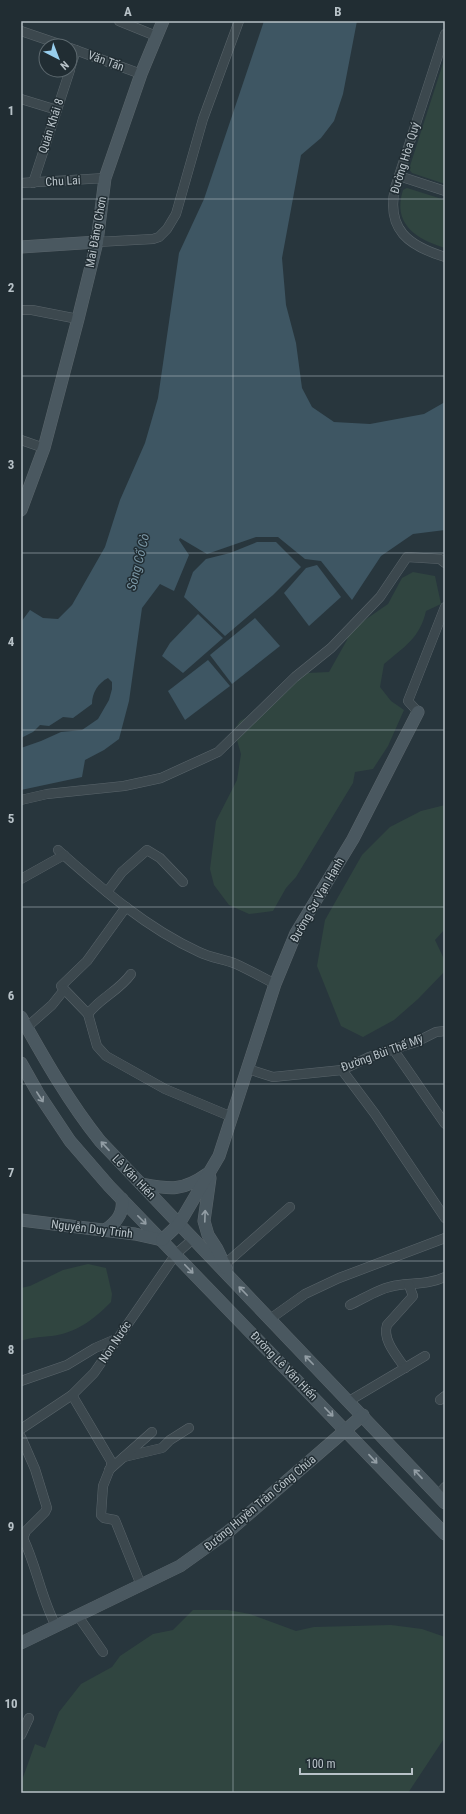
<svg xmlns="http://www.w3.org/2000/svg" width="466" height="1814" font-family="'Roboto Condensed',sans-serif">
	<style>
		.green { fill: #304540 }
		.water { fill: #3e5663 }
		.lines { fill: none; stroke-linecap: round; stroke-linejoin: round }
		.street-casing { stroke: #5a656b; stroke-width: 10 }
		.secondary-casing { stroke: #5a656b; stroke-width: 13 }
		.street { stroke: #3c484e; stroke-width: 9 }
		.secondary { stroke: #4a5860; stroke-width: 12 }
		.oneway { stroke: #929da4 }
		.grid { fill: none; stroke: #b8c2c8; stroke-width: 1; stroke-opacity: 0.55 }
		.labels { text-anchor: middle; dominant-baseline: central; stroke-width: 3; stroke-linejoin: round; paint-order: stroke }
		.street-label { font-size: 12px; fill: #b8c2c8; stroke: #212d33 }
		.water-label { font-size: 13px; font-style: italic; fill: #7c99a8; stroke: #212d33 }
		.neatline { fill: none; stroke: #b8c2c8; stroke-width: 1.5 }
		.grid-label { font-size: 13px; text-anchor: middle; font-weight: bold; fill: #b8c2c8 }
	</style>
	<rect width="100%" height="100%" fill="#28363d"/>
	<g class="green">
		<polygon points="445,57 445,184 412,173 409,169"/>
		<path d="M407 188 445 200V248C416 239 392 224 403 190Z"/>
		<path d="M413 572 435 576 441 604 426 611C420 638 404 647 384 664L380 687 391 701 404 710 388 746 373 769 355 772 353 783 296 877 286 888 273 911 249 914 229 905 214 885 210 869 216 821 237 780 241 754 234 730 240 721 268 705 307 673 329 672 347 640 349 631 388 604 402 578Z"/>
		<polygon points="445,805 445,929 435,940 445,961 445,971 418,999 394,1020 363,1037 341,1026 317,966 325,920 362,855 390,827 421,811"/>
		<path d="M88 1264 106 1268 112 1294 111 1302C93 1320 78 1332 52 1336 42 1337 31 1337 21 1341V1288L30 1286 63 1270Z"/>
		<polygon points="193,1610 228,1610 250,1614 296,1631 314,1627 391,1625 422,1629 445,1637 445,1737 408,1793 21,1793 21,1783 35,1744 45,1748 59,1712 81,1684 112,1667 120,1656 153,1634 173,1630"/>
	</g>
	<g class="water">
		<path d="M264 21H357L343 94 334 121 321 138 301 155 282 258 286 305 296 343 302 388 312 407 334 422 370 424 424 414 445 402V530L413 534 381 556 352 600 321 561 305 559 278 537H256L207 554 180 538 179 540 189 555 174 591 160 584 142 608 129 701 119 739 104 750 85 760 82 777 21 790V748L41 741 61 732 82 730 98 719 109 700 112 689V682L108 678C98 683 92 693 92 704L73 718 63 717 49 726 40 725 33 732 21 738V622L30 610 43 618 58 619 72 605 105 547 120 500 145 443 158 398 179 253 204 199Z"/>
		<polygon points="257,542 276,542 301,567 273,595 225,636 184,597 193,572 206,559 230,553"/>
		<polygon points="317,565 341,597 309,626 284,593 306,568"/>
		<polygon points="198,614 223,638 183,673 162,656 170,643"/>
		<polygon points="255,618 280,646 232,684 210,655"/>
		<polygon points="208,660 230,686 185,720 168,691"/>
	</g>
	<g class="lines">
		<defs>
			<g id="street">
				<polyline points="119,21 156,36"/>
				<polyline points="21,31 65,46"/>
				<path d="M445 34 395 188C386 230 409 246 445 257"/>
				<polyline points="70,48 141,74"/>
				<polyline points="70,69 76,50"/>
				<polyline points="21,99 57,110"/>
				<polyline points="399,176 445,191"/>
				<polyline points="21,183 105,178"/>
				<polyline points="33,183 70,70"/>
				<polyline points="97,242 153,239 159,237 167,229 176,214 203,119 239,21"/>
				<polyline points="21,310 32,310 78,319"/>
				<polyline points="21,440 44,448"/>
				<polyline points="418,712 408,701 445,607"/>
				<polyline points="21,800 47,794 124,786 161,778 218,752 295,677 331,648 380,597 407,557 440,559 445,563"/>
				<path d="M58 850C101 888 146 928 199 952 211 958 224 959 236 964 249 970 262 977 275 984"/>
				<polyline points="21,879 64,855"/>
				<polyline points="107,892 122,872 147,850 160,858 183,882"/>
				<polyline points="126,907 87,961 61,986 88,1014 97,1046 106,1056 165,1089 232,1117"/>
				<path d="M88 1014C101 997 119 991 131 974"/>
				<polyline points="27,1027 52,1005 64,990"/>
				<polyline points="393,1049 445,1124"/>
				<polyline points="248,1069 273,1077 342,1070 369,1057 416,1042 436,1032 445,1031"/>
				<polyline points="342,1070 375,1114 445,1218"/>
				<polyline points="224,1265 290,1207"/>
				<path d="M350 1305C365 1298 381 1287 399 1285 415 1283 430 1284 445 1277"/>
				<polyline points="270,1319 305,1294 339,1278 445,1238"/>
				<path d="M405 1368C397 1356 382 1340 387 1325L413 1296 409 1285"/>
				<polyline points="21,1381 67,1365 95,1348 116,1339"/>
				<polyline points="72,1395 111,1461 111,1466 103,1486 101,1515 104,1518 115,1520 141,1585"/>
				<polyline points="440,1400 445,1396"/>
				<polyline points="349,1401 425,1356"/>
				<polyline points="21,1429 72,1395 94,1373 176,1254 193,1239"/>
				<path d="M21 1437 35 1469 47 1508 45 1512 26 1531 23 1538C37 1567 41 1598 56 1626"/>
				<polyline points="124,1457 162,1448 170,1440 189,1428"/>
				<polyline points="109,1470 152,1432"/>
				<polyline points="438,1495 445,1487"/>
				<polyline points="78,1616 103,1652"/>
				<polyline points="21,1735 29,1718"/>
			</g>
			<g id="secondary">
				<polyline points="21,247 97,242"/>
				<polyline points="21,510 44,448 78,319 97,242 105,178 141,74 163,21"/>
				<path d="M21 1017C45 1060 69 1102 100 1141L445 1503"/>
				<polyline points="21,1063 38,1093 70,1141 109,1186 445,1534"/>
				<polyline points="210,1178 204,1221 208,1235 217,1249 226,1268"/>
				<path d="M141 1184C169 1189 182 1192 207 1174"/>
				<polyline points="21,1220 135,1234 162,1240"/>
				<path d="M105 1230C117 1222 124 1213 122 1199"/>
				<polyline points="162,1240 179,1224 219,1156 275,984 296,933 353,839 418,712"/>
				<polyline points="21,1643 180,1566 229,1531 363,1415"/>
			</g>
		</defs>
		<use href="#street" class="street-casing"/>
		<use href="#secondary" class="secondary-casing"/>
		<use href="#street" class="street"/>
		<use href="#secondary" class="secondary"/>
	</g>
	<defs><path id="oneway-shaft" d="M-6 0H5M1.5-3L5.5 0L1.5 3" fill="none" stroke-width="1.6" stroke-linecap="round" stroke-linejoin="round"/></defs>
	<g class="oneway">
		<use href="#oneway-shaft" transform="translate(40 1097) rotate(57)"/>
		<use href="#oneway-shaft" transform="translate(105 1146) rotate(-133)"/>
		<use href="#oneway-shaft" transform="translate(205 1216) rotate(-88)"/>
		<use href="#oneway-shaft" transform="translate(142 1220) rotate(45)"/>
		<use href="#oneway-shaft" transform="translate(189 1269) rotate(46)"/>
		<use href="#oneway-shaft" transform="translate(243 1291) rotate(-134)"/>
		<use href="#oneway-shaft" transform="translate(309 1360) rotate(-134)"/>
		<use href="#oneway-shaft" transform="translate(329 1412) rotate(46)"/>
		<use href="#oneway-shaft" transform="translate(373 1459) rotate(47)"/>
		<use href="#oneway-shaft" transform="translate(418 1474) rotate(-133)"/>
	</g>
	<path class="grid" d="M233 21V1793M21 199H445M21 376H445M21 553H445M21 730H445M21 907H445M21 1084H445M21 1261H445M21 1438H445M21 1615H445"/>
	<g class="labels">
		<g class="street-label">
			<text transform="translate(106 61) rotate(20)">Văn Tấn</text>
			<text transform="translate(51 126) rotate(-72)">Quán Khái 8</text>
			<text transform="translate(405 158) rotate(-73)">Đường Hòa Quý</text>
			<text transform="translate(63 181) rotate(-3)">Chu Lai</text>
			<text transform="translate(96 232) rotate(-80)">Mai Đăng Chơn</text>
			<text transform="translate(317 900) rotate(-60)">Đường Sư Vạn Hạnh</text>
			<text transform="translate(382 1053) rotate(-20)">Đường Bùi Thế Mỹ</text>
			<text transform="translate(134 1177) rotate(46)">Lê Văn Hiến</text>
			<text transform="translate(92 1229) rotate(7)">Nguyễn Duy Trinh</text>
			<text transform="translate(115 1342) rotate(-56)">Non Nước</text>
			<text transform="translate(284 1366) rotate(46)">Đường Lê Văn Hiến</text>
			<text transform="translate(260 1503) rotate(-40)">Đường Huyền Trân Công Chúa</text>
		</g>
		<g class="water-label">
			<text transform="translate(138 562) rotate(-76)">Sông Cổ Cò</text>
		</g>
	</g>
	<rect width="466" height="1814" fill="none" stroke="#212d33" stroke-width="44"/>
	<g transform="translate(58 58) rotate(138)"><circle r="19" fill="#212d33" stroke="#5d696f"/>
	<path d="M0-3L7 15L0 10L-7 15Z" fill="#98ceed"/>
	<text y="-6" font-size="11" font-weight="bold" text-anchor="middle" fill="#b8c2c8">N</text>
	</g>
	<path d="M300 1768v6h112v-6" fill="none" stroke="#b8c2c8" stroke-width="2"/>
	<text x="306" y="1768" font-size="12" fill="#b8c2c8" stroke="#212d33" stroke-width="3" paint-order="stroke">100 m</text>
	<rect x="22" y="22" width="422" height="1770" class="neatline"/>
	<g class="grid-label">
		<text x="128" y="16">A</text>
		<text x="338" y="16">B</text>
		<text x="11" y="115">1</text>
		<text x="11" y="292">2</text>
		<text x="11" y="469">3</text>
		<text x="11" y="646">4</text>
		<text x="11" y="823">5</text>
		<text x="11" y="1000">6</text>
		<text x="11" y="1177">7</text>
		<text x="11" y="1354">8</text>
		<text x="11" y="1531">9</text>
		<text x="11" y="1708">10</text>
	</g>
</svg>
